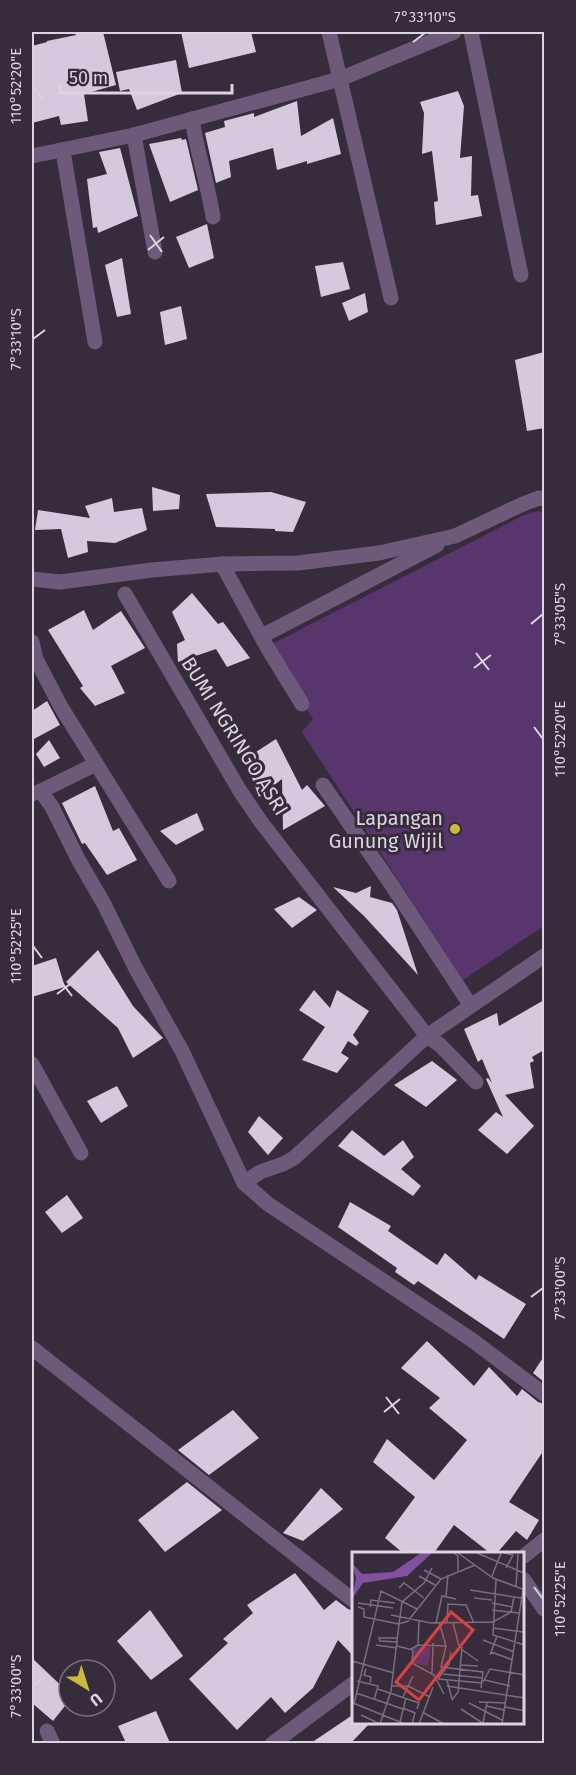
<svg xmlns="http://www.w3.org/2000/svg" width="576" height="1775" font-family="'Fira Sans',sans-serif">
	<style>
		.green { fill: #59356d }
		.building { fill: #d5c9de }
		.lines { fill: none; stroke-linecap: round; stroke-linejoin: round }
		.street { stroke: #6d597a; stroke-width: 15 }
		.ticks { fill: none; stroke: #dbd5df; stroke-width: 2 }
		.poi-dot { fill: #caba39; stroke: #362c3c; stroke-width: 2 }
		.labels { text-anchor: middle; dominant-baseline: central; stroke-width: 6; stroke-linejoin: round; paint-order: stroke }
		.street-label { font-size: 20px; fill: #dbd5df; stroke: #362c3c }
		.poi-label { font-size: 20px; fill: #dbd5df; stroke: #362c3c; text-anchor: end }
		.inset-road { fill: none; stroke: #78707d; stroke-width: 1.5 }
		.view { fill: #d74243; fill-opacity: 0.15; stroke: #d74243; stroke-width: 3 }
		.inset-edge { fill: none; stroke: #dbd5df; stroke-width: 3 }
		.neatline { fill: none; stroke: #dbd5df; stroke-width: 2 }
		.ticks-label { font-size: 15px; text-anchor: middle; fill: #dbd5df }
	</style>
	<rect width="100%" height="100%" fill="#362c3c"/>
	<polygon class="green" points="538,511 544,513 544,926 463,980 302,732 313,719 268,646 524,515"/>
	<g class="building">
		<polygon points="75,32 103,32 116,85 84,94 88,121 61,125 59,116 32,123 32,46 47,42 47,41 76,35"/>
		<polygon points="181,32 251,32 256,52 189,68"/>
		<polygon points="176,60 182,93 137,110 129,89 120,91 116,72"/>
		<polygon points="458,91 464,106 460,158 472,156 471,196 478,195 482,216 436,225 434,202 438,201 432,151 422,154 424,113 420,102"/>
		<polygon points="297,101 301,136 333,118 341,154 307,164 307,161 277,170 273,148 229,161 231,177 216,183 205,133 225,127 224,121 254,113 254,117"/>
		<polygon points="181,138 182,140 186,139 198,190 170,202 149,144"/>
		<polygon points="120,148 138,216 98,233 97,227 93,228 87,179 107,174 99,152"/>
		<polygon points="207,224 214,258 189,268 176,237"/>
		<polygon points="122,258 131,314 117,317 105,265"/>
		<polygon points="343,262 350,289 321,297 315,266"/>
		<polygon points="365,293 368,312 349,321 342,303"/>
		<polygon points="181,306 187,339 165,345 160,312"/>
		<polygon points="544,352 544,428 527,431 515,360"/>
		<polygon points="152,487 180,495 179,509 153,511"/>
		<polygon points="271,492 306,502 293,532 275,531 275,529 216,527 206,494"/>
		<polygon points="112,498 114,512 142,508 147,530 115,543 87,541 88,552 68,558 61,529 35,530 38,510 90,518 85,506"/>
		<polygon points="192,593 218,624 223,622 250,658 227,667 216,649 178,662 177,644 185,640 172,612"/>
		<polygon points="84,610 93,630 121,611 145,648 111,666 125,693 95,706 80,688 83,686 48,630"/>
		<polygon points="47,701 60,725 32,740 32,711"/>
		<polygon points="276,739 302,790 307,785 325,806 283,830 282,779 259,797 245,759"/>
		<polygon points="49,740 60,758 44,767 36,754"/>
		<polygon points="95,786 113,831 119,828 137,860 107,875 85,843 82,844 62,803"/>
		<polygon points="197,813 204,830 176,845 160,831"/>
		<polygon points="371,886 370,897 392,903 397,910 418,975 365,917 333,887 356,893"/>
		<polygon points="299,897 317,910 292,928 274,909"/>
		<polygon points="98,950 133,1006 163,1038 133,1058 118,1028 66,982"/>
		<polygon points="56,958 65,987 32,997 32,966"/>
		<polygon points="314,990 330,1008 337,990 369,1011 353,1035 359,1043 356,1046 348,1041 341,1053 349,1058 337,1073 302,1060 325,1027 299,1010"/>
		<polygon points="544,1000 544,1050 532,1057 534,1061 530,1063 534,1088 505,1095 534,1126 507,1154 478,1130 496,1112 503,1117 486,1079 488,1078 492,1083 482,1059 478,1062 464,1029 497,1013 499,1026"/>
		<polygon points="432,1061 457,1080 426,1107 394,1085"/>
		<polygon points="117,1086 128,1106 101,1123 87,1101"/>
		<polygon points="259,1116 283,1138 268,1155 248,1132"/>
		<polygon points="352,1130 384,1156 403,1140 414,1157 401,1169 421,1186 413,1196 338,1146"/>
		<polygon points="67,1195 83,1218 62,1233 45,1212"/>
		<polygon points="350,1202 391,1226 388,1231 437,1265 445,1253 476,1280 479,1275 526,1304 504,1339 418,1281 414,1285 395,1272 397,1268 338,1227"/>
		<polygon points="427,1341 474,1386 489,1367 517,1396 522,1389 538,1402 544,1404 544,1450 509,1502 539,1520 527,1540 516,1531 497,1553 490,1553 454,1525 434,1553 403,1553 385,1538 415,1497 373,1462 387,1439 434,1480 467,1440 429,1408 440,1398 401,1368"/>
		<polygon points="544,1356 544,1382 533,1373"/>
		<polygon points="233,1410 259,1438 209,1475 178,1450"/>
		<polygon points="187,1482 222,1510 165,1552 138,1520"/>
		<polygon points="321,1488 343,1509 303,1541 283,1533"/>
		<polygon points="295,1573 324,1610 336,1600 348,1609 354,1611 354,1657 338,1640 313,1688 285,1713 271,1697 237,1730 189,1679 228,1643 223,1639 253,1613 247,1605"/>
		<polygon points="150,1610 183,1656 151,1680 117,1641"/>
		<polygon points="32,1658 69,1693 69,1701 53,1721 32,1703"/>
		<polygon points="156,1711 170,1743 126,1743 118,1726"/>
		<polygon points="354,1714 354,1722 371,1722 351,1743 311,1743"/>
	</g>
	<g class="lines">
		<g class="street">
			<polyline points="329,32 391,298"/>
			<polyline points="471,32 521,275"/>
			<path d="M192 119C197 152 208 184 213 217"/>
			<polyline points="134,135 155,252"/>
			<polyline points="63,151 95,342"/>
			<polyline points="32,156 134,135 340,79 454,32"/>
			<polyline points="222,564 267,647 302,704"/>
			<polyline points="32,579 60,582 152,570 222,564 298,563 379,553 455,536 523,504 539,498 544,499"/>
			<polyline points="125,594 240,791 261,822 427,1036 440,1045 476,1082"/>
			<polyline points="262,636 437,545"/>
			<polyline points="32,642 36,659 61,707 169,881"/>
			<polyline points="323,785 393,887 471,1006"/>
			<polyline points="41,791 96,764"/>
			<polyline points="32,794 41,791 52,807 79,861 104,904 136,969 182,1051 244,1183 268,1204 472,1340 544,1394"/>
			<polyline points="32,1064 81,1153"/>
			<polyline points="244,1183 260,1172 283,1164 294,1158 427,1036 544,956"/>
			<polyline points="32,1348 354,1601"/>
			<polyline points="524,1556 544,1540"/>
			<polyline points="524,1580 544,1609"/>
			<polyline points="47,1731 53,1744"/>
			<polyline points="272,1744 354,1683"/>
		</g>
	</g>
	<path class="ticks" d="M413 42 425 33M33 86 42 98M150 235 162 252M148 250 164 237M33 339 45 330M531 624 543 614M476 653 489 670M474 668 491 655M534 727 543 739M33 946 42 958M59 979 72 996M57 994 74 981M531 1297 543 1288M386 1397 399 1414M384 1412 400 1399M534 1587 543 1599M33 1686 45 1677"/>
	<circle class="poi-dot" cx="455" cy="829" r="6"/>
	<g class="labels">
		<g class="street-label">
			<text transform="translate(235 736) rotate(58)">BUMI NGRINGO ASRI</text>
		</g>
		<g class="poi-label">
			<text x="443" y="818">Lapangan<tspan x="443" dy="23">Gunung Wijil</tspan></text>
		</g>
	</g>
	<g transform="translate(352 1552)">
		<rect width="172" height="172" fill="#362c3c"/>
		<path d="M62 95H79L76 114 61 111Z" fill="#59356d"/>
		<path d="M69 1H80L55 24 11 31 0 47 4 26 0 11 10 22 41 20Z" fill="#81509e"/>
		<path class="inset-road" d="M102 1 106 4V19M106 1 141 26 173 38M125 1 172 21M152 1 161 3 154 16M72 18 89 27M67 24 83 33M140 24 149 1M144 28 141 83 173 93M164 34 166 2M47 36 52 31 72 46M118 38 169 46M94 44 96 23M122 46 140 48M6 51 41 56M140 51 160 55M6 55 12 57V65L47 72 50 50 72 31 80 16M18 55 19 48 43 51M140 58 167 61M39 63 79 71 141 70 159 60 162 45M87 70 94 94 89 115 131 120 129 136M95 70 96 52 114 53 122 71M84 71 90 44 104 47M101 71 107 94M141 76 171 80M131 88 162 100M46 90 28 89 27 86H46M24 93 45 96M66 93 67 69M45 94 61 98 60 111 82 123 92 142M59 97 66 93 94 94M109 97 126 109M139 100 161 108M138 103 145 84M0 109 42 121M108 113 126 114M14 117 12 123 19 125 18 131M80 121 81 91M91 122 131 126M86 127 130 131M86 127 97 112 99 100M95 128 100 147M133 128 158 134M5 129 26 134 22 148M131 130 138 117 173 123M40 134H56L78 145M95 134 173 146M26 137 67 151 65 157M4 141 51 157M51 145 61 124M100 148 106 140 110 95M127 150 154 151M1 151 53 172M117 151 150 168M2 152 29 39 65 57M134 154 152 158M153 155 173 159M51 156 63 161 60 172M109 157 132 172M72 161 92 172M9 163 28 172M48 170 54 146M131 171 135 150M28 172 39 139 47 72 56 69 89 27 123 13M67 172 81 135M150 172 171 38"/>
		<path class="view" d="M99 60 121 78 67 148 44 130Z"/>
		<rect width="172" height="172" class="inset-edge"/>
	</g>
	<rect width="576" height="1775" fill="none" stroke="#362c3c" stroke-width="66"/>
	<g transform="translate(87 1688) rotate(142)"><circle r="28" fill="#362c3c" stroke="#78707d" stroke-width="1.5"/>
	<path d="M0-4.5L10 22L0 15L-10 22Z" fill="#caba39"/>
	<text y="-9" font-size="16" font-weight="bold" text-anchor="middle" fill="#dbd5df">U</text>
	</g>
	<path d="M60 84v9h172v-9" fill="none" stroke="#dbd5df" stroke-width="3"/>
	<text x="69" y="84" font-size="18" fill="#dbd5df" stroke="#362c3c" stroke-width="4.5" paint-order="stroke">50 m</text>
	<rect x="33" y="33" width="510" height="1709" class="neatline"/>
	<g class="ticks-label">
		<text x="425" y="22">7°33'10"S</text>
		<text transform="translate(16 86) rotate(-90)" y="5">110°52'20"E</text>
		<text transform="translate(16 339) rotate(-90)" y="5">7°33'10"S</text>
		<text transform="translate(560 614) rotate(-90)" y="5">7°33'05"S</text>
		<text transform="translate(560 739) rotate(-90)" y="5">110°52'20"E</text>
		<text transform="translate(16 946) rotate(-90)" y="5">110°52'25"E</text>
		<text transform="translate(560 1288) rotate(-90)" y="5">7°33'00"S</text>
		<text transform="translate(560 1599) rotate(-90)" y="5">110°52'25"E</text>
		<text transform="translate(16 1686) rotate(-90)" y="5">7°33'00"S</text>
	</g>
</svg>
